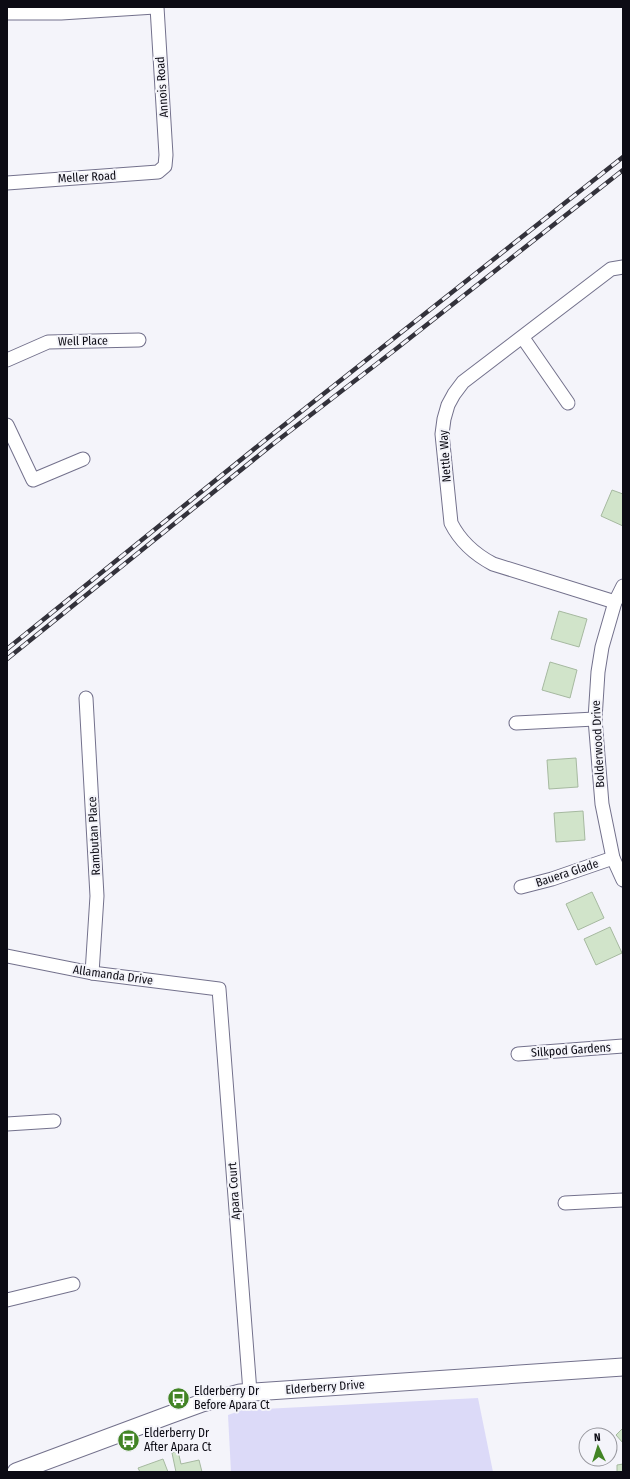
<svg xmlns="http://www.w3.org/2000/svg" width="630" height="1479" font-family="'Fira Sans Condensed',sans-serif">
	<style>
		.green { fill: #dcdaf8 }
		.building { fill: #d1e4ca; stroke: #a6b9a0 }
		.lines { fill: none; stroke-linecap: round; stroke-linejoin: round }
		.minor-casing { stroke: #73718c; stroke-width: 15 }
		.tertiary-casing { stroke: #73718c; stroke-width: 19 }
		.minor { stroke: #fff; stroke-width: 13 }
		.tertiary { stroke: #fff; stroke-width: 17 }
		.rail-casing { stroke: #33323b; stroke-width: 4.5 }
		.rail { stroke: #f4f4fa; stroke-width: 3; stroke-dasharray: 9; stroke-linecap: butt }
		.labels { text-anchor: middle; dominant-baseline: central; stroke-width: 4; stroke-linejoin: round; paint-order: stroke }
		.street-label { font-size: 12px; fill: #0c0b14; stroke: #f4f4fa }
		.poi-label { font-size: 12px; fill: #0c0b14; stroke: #f4f4fa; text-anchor: start }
	</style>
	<rect width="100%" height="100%" fill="#f4f4fa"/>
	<polygon class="green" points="478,1398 493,1472 231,1472 228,1415 242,1410"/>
	<g class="building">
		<polygon points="612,490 623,494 623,526 601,516"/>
		<polygon points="559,611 587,619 579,647 551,639"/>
		<polygon points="550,662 577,670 570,698 542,690"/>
		<polygon points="576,758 578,787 549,789 547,760"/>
		<polygon points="583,811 585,840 556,842 554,813"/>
		<polygon points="592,892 604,918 578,930 566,904"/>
		<polygon points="610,927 622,953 596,965 584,939"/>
		<polygon points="623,1428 623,1443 616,1435"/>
		<polygon points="178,1451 181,1464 199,1460 202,1472 176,1472 172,1453"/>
		<polygon points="163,1459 168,1472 140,1472 138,1468"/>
		<polygon points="623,1464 623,1472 617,1472 617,1465"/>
	</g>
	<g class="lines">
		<defs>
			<g id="minor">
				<polyline points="7,13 61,13 155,7"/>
				<polyline points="7,183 158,172 165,166 166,155 157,7"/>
				<polyline points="523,338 568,403"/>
				<polyline points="7,360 48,342 139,340"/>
				<polyline points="7,425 33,480 83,459"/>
				<polyline points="623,586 615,602 602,647 598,672 595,719 602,804 613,858 623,880"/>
				<path d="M615 602 493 564C476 555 460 541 451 523L442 434 444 419 448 405 454 394 463 382 611 269 623 267"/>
				<polyline points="86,698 97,896 92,973"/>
				<polyline points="516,723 595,719"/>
				<polyline points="521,887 552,879 613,858"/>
				<polyline points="7,956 92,973 219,989 250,1392"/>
				<polyline points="518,1054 623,1046"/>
				<polyline points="7,1124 54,1121"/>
				<polyline points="565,1203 623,1200"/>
				<polyline points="7,1300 73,1284"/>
			</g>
			<polyline id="tertiary" points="16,1472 169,1415 202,1403 240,1393 623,1367"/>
		</defs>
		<use href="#minor" class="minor-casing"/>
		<use href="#tertiary" class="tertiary-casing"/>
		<use href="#minor" class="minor"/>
		<use href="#tertiary" class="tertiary"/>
		<defs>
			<g id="rail">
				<polyline points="7,649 269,437 623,157"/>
				<polyline points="7,659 273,444 396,349 623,170"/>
			</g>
		</defs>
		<use href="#rail" class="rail-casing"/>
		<use href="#rail" class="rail"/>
	</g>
	<defs>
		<symbol id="bus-disc" viewBox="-11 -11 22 22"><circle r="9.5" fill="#428425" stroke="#f4f4fa"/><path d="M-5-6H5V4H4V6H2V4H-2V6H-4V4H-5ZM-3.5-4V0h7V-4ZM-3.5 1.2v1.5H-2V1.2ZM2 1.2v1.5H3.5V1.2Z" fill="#fff"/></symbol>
	</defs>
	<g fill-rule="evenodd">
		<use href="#bus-disc" x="166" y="1386" width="25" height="25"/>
		<use href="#bus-disc" x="116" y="1428" width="25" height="25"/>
	</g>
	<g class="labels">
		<g class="street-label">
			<text transform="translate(162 87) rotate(-94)">Annois Road</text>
			<text transform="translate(87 177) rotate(-3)">Meller Road</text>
			<text transform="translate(83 341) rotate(-1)">Well Place</text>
			<text transform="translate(445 456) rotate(-94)">Nettle Way</text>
			<text transform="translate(598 744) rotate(-93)">Bolderwood Drive</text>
			<text transform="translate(94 836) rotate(-93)">Rambutan Place</text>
			<text transform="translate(567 873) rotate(-18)">Bauera Glade</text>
			<text transform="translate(113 975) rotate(8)">Allamanda Drive</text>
			<text transform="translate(571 1050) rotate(-4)">Silkpod Gardens</text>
			<text transform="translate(234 1191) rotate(-94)">Apara Court</text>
			<text transform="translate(325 1387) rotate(-4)">Elderberry Drive</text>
		</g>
		<g class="poi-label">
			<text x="194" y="1391">Elderberry Dr<tspan x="194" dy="14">Before Apara Ct</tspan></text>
			<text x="144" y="1433">Elderberry Dr<tspan x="144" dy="14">After Apara Ct</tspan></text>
		</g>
	</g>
	<rect width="630" height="1479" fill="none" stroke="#0c0b14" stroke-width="16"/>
	<g transform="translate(598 1447) rotate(356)"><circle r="19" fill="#f4f4fa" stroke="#97979e"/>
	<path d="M0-3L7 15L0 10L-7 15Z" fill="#428425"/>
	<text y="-6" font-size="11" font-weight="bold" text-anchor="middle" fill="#0c0b14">N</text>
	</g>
</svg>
